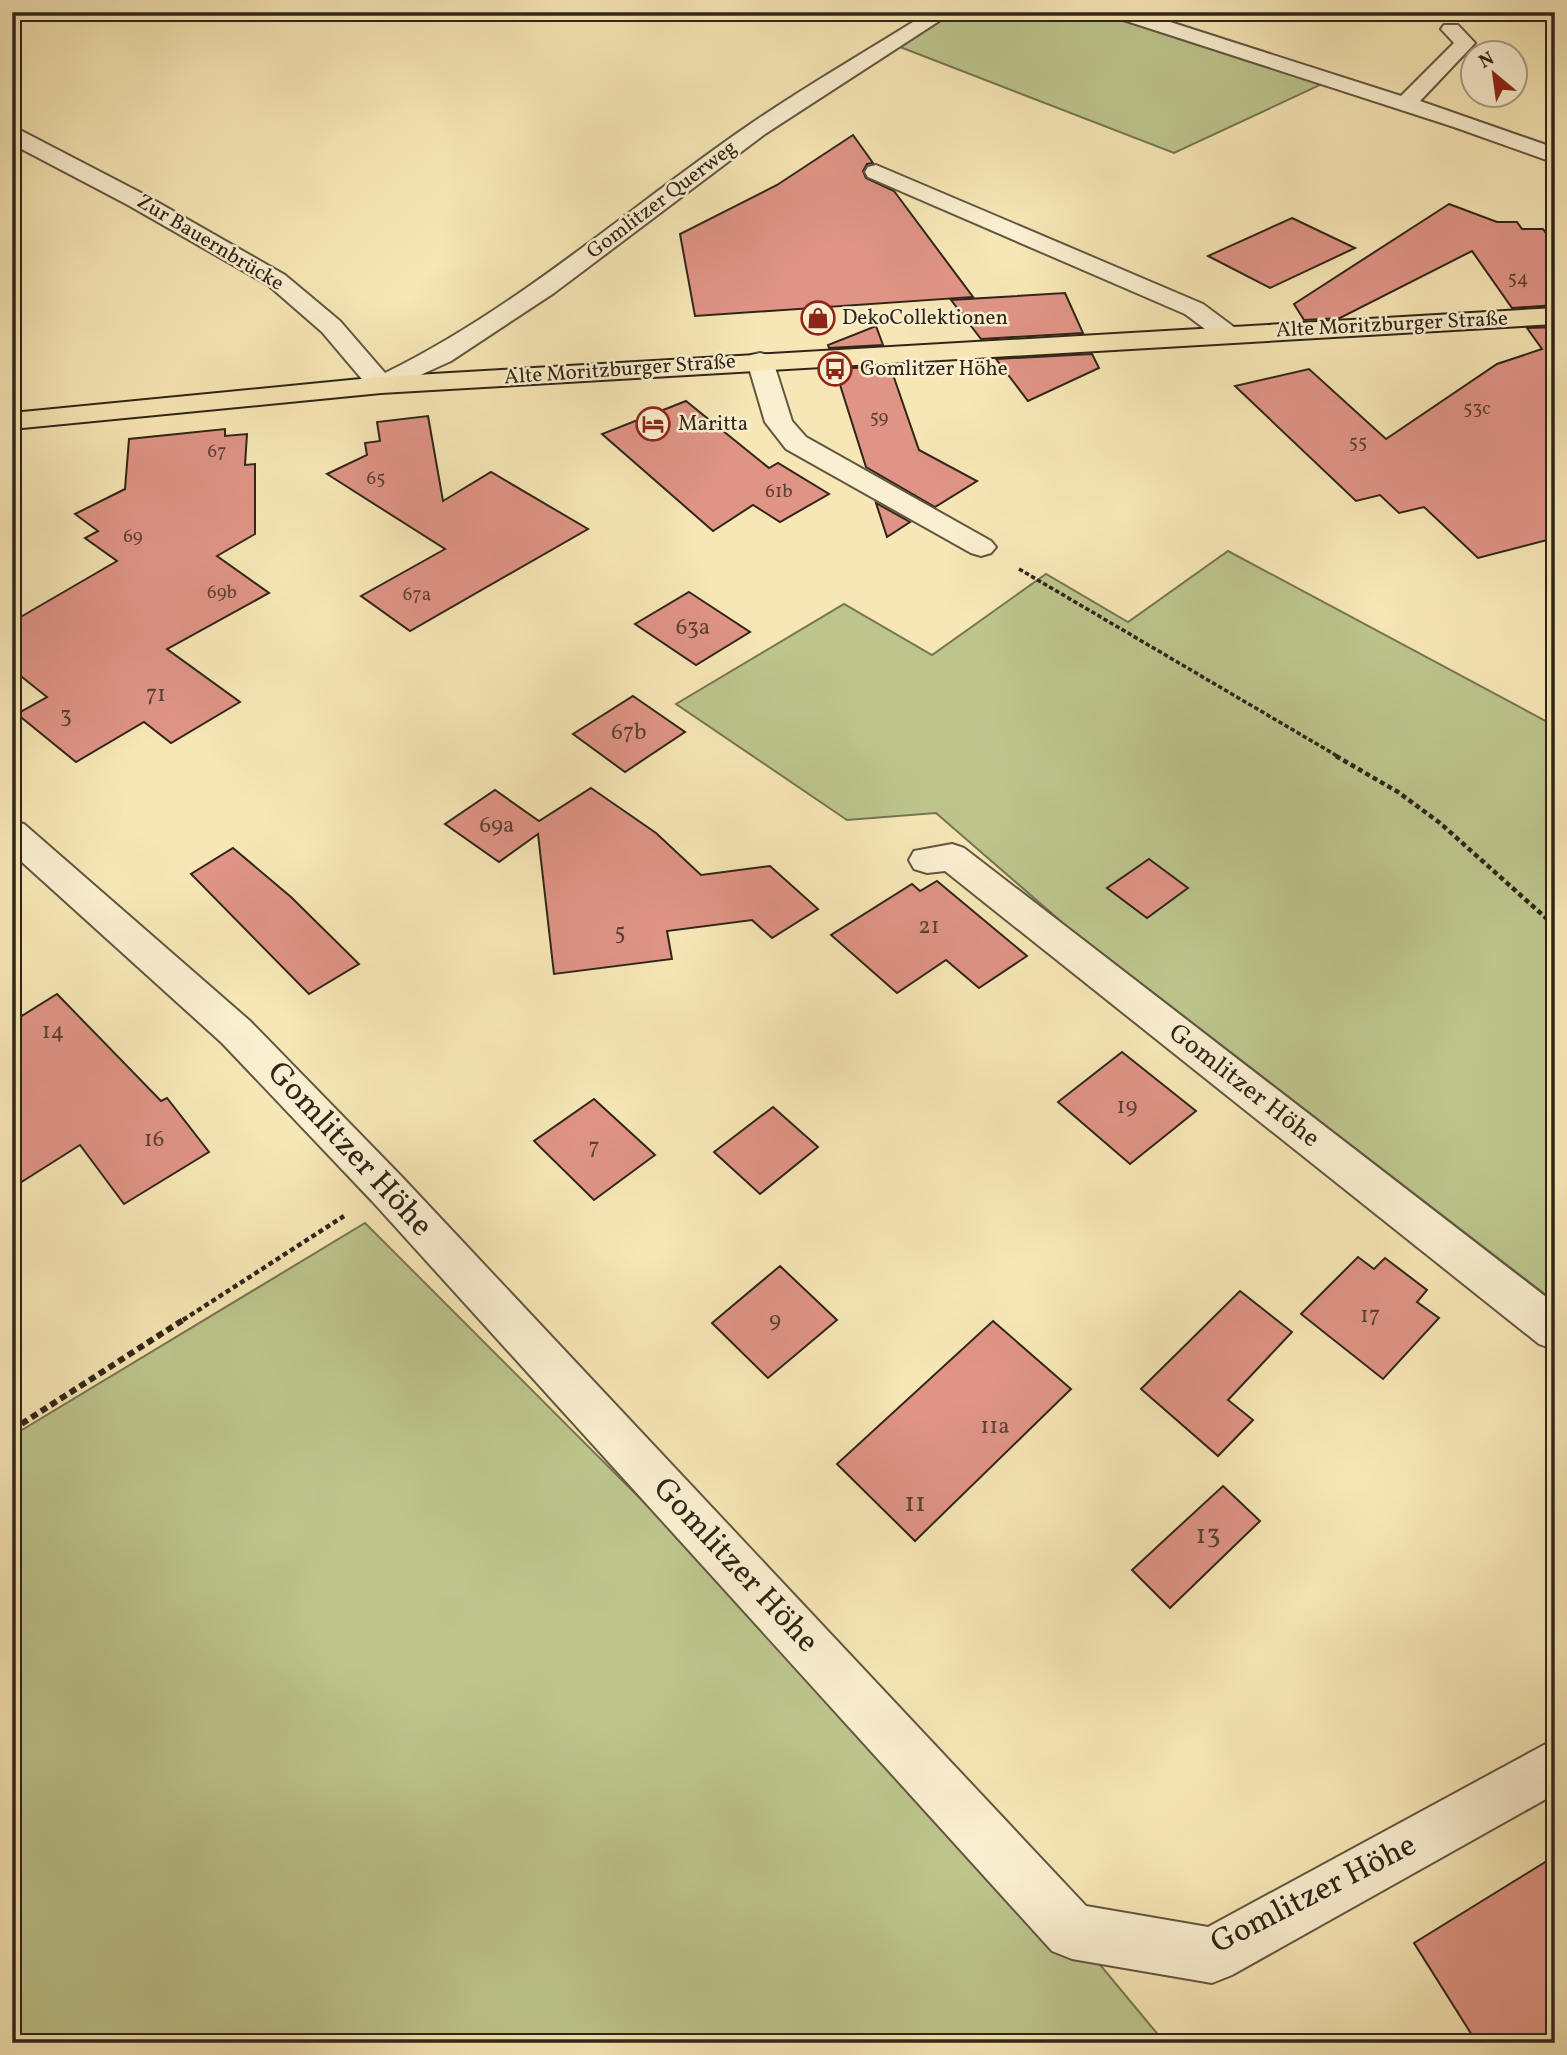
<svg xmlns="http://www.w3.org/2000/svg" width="1567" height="2055" font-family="Vollkorn,serif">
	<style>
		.green { fill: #bdc58d; stroke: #767552; stroke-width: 2 }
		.building { fill: #e09486; stroke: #302518; stroke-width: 2 }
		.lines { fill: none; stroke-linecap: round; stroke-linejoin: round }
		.minor-casing { stroke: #625640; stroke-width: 4 }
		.major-casing { stroke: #302518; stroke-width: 4 }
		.path-far2 { stroke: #302518; stroke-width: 3.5; stroke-dasharray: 4.5 2.5; stroke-linecap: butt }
		.path-far1 { stroke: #302518; stroke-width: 4.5; stroke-dasharray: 5 3.5; stroke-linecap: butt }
		.path { stroke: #302518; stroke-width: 6; stroke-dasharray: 7 4.5; stroke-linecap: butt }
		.minor { fill: #faefd0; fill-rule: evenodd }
		.major { fill: #f7e7b6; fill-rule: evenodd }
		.labels { text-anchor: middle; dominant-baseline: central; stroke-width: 5; stroke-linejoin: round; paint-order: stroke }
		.far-number-label { font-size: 19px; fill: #5c4134 }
		.far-street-label { font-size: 21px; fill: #302518; stroke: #faefd0 }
		.far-poi-label { font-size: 21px; fill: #302518; stroke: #faefd0; text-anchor: start }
		.number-label { font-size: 23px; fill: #5c4134 }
		.street-label { font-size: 26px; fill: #302518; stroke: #faefd0 }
		.near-number-label { font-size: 28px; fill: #5c4134 }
		.near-street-label { font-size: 32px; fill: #302518; stroke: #faefd0 }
	</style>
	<rect width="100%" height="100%" fill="#f7e7b6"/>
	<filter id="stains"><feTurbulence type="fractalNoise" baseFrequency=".00286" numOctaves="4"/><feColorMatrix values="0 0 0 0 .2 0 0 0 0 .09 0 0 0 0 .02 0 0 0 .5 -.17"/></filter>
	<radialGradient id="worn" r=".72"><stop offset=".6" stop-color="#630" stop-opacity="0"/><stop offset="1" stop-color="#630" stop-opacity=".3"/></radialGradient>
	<g class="green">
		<polygon points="952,12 1104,12 1322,84 1174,153 900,47"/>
		<polygon points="1228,551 1555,726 1555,1302 1064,924 936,813 847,820 676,704 844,604 932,655 1046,574 1128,622"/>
		<polygon points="365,1223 1072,1931 1165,2043 12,2043 12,1436"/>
	</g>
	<g class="building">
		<polygon points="853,135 873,163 867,164 863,171 866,178 894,191 973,297 695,316 680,234 777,185"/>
		<polygon points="1449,204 1497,222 1517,222 1522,229 1543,229 1555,246 1555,305 1512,308 1472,251 1340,318 1304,320 1294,304"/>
		<polygon points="1292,218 1355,248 1270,288 1208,256"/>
		<polygon points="1065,293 1083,333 981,339 951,300"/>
		<polygon points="876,326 883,345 829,348 828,345"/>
		<polygon points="1555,327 1555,538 1478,558 1424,507 1399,513 1380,495 1356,501 1235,386 1309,369 1386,439 1497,364 1542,349 1527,328"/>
		<polygon points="1092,354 1099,368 1028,401 996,359"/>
		<polygon points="890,366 919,450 977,481 935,507 866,467 835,369"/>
		<polygon points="686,401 769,468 778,463 829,494 780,522 753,505 713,531 602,434"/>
		<polygon points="428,416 443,501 491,472 588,529 410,631 361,596 445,549 327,474 367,455 365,443 380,441 377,422"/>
		<polygon points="225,429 225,436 247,434 245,465 255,464 255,534 217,556 269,593 167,649 240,702 171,743 144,722 76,762 17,714 47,697 12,669 12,622 117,561 85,538 98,531 75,514 125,489 129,439"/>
		<polygon points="876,503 910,522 887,537"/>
		<polygon points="689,592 750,632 696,665 635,624"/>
		<polygon points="633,696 685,732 625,772 573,734"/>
		<polygon points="591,788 656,833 701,875 770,866 818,909 772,938 752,920 667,931 672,959 554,974 538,834 499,862 445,824 495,790 539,821"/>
		<polygon points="233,848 291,897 359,964 309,994 191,874"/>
		<polygon points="1149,859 1188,888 1147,918 1107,888"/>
		<polygon points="937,881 1027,956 979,988 946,960 897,993 831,935 912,884 920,891"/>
		<polygon points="57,994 161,1101 167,1098 209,1152 124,1204 80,1145 12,1188 12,1022"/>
		<polygon points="1122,1052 1196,1111 1130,1164 1058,1102"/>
		<polygon points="594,1099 655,1155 594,1200 534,1141"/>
		<polygon points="773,1107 818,1147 760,1194 714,1152"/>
		<polygon points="1358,1257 1374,1269 1385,1258 1427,1290 1417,1302 1439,1318 1383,1379 1301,1314"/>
		<polygon points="780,1266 837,1320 768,1378 712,1323"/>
		<polygon points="1240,1291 1292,1332 1228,1400 1253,1420 1218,1456 1141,1389"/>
		<polygon points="993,1321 1071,1389 915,1541 837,1464"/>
		<polygon points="1223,1486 1260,1521 1170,1608 1132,1570"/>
		<polygon points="1555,1856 1555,2043 1477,2043 1414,1943"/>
	</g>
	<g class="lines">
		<defs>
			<g id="minor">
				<path d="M929 12H953L765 134 554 293 451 361 381 393 372 391 322 332 268 285 128 205 12 144V128L20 130 145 195 285 275 340 321 385 373C518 308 628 208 749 125 807 85 869 50 929 12Z"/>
				<polygon points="1108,12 1139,12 1401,96 1454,43 1441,29 1444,25 1458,25 1475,43 1420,101 1555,148 1555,163 1454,127 1111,16"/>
				<path d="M876 165 1203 304 1242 333 1238 338C1218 343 1201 325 1185 314L868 177 865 172 868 167Z"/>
				<polygon points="760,353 769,355 773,361 792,421 806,437 991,541 996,547 991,553 981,556 971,553 786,449 765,422 747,361 751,355"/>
				<polygon points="12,821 24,824 250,1021 402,1177 1086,1906 1208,1927 1555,1739 1555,1794 1232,1975 1212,1983 1072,1959 1052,1951 372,1201 222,1043 12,853"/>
				<polygon points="952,844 964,848 1555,1304 1555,1350 1539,1344 945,871 927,873 914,869 909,860 914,851"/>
			</g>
			<polygon id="major" points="1555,308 1555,324 381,393 12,429 12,413 381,377"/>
		</defs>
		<use href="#minor" class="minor-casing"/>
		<use href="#major" class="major-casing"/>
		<polyline class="path-far2" points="1019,569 1339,757"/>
		<g class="path-far1">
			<polyline points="1336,756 1398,792 1440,823 1555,926"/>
			<polyline points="183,1320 344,1216"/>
		</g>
		<polyline class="path" points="12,1430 186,1318"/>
		<use href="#minor" class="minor"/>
		<use href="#major" class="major"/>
	</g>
	<defs>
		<symbol id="shop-ring" viewBox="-11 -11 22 22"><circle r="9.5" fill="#faefd0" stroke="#8f2418" stroke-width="1.5"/><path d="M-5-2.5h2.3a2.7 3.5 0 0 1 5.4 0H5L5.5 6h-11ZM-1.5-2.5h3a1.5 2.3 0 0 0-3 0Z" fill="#8f2418"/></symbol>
		<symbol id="bus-ring" viewBox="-11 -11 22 22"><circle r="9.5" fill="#faefd0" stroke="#8f2418" stroke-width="1.5"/><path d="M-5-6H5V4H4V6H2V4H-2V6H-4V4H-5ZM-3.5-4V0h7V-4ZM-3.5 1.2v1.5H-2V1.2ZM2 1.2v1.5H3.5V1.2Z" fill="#8f2418"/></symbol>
		<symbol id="hotel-ring" viewBox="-11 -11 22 22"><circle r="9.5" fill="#faefd0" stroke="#8f2418" stroke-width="1.5"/><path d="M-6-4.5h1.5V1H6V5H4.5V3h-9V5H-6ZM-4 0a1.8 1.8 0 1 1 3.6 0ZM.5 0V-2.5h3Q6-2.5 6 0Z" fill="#8f2418"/></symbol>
	</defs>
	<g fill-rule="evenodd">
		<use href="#shop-ring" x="799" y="299" width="38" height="38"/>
		<use href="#bus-ring" x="816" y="350" width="38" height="38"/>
		<use href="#hotel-ring" x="634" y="405" width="38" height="38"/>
	</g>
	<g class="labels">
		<g class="far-number-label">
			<text x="1518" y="279">54</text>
			<text x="1477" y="409">53c</text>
			<text x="879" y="418">59</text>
			<text x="1358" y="443">55</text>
			<text x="217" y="452">67</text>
			<text x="376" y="479">65</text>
			<text x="779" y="492">61b</text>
			<text x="133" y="537">69</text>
			<text x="222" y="593">69b</text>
			<text x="417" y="595">67a</text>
		</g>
		<g class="far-street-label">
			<text transform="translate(662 200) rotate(-37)">Gomlitzer Querweg</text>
			<text transform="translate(210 243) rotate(31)">Zur Bauernbrücke</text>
			<text transform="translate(1392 325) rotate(-3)">Alte Moritzburger Straße</text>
			<text transform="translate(620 370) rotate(-4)">Alte Moritzburger Straße</text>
		</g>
		<g class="far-poi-label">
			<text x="842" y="318">DekoCollektionen</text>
			<text x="860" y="369">Gomlitzer Höhe</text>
			<text x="678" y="424">Maritta</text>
		</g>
		<g class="number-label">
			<text x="693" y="628">63a</text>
			<text x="156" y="695">71</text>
			<text x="66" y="716">3</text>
			<text x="629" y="733">67b</text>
			<text x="497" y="826">69a</text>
			<text x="929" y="927">21</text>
			<text x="620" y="933">5</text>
			<text x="53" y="1032">14</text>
			<text x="1127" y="1107">19</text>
			<text x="154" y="1140">16</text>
			<text x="594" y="1148">7</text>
			<text x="1370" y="1316">17</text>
			<text x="775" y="1321">9</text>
			<text x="995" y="1427">11a</text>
		</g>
		<g class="street-label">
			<text transform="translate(1244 1086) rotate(38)">Gomlitzer Höhe</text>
		</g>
		<g class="near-number-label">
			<text x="915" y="1503">11</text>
			<text x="1208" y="1535">13</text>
		</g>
		<g class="near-street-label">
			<text transform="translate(349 1150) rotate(47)">Gomlitzer Höhe</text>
			<text transform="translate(735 1566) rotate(47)">Gomlitzer Höhe</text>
			<text transform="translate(1314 1895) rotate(-27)">Gomlitzer Höhe</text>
		</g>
	</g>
	<rect width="1567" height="2055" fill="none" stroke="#f7e7b6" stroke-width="42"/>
	<rect x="14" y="14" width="1539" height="2027" fill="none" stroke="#302518" stroke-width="3.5"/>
	<rect x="21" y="21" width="1525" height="2013" fill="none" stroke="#302518" stroke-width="2"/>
	<g transform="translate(1494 74) rotate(331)"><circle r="33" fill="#faefd0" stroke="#a99e86" stroke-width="2"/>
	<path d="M0-5L12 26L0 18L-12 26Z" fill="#8f2418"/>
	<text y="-10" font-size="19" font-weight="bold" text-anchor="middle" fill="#302518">N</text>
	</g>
	<rect width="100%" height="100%" filter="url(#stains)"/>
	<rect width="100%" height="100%" fill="url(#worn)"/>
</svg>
